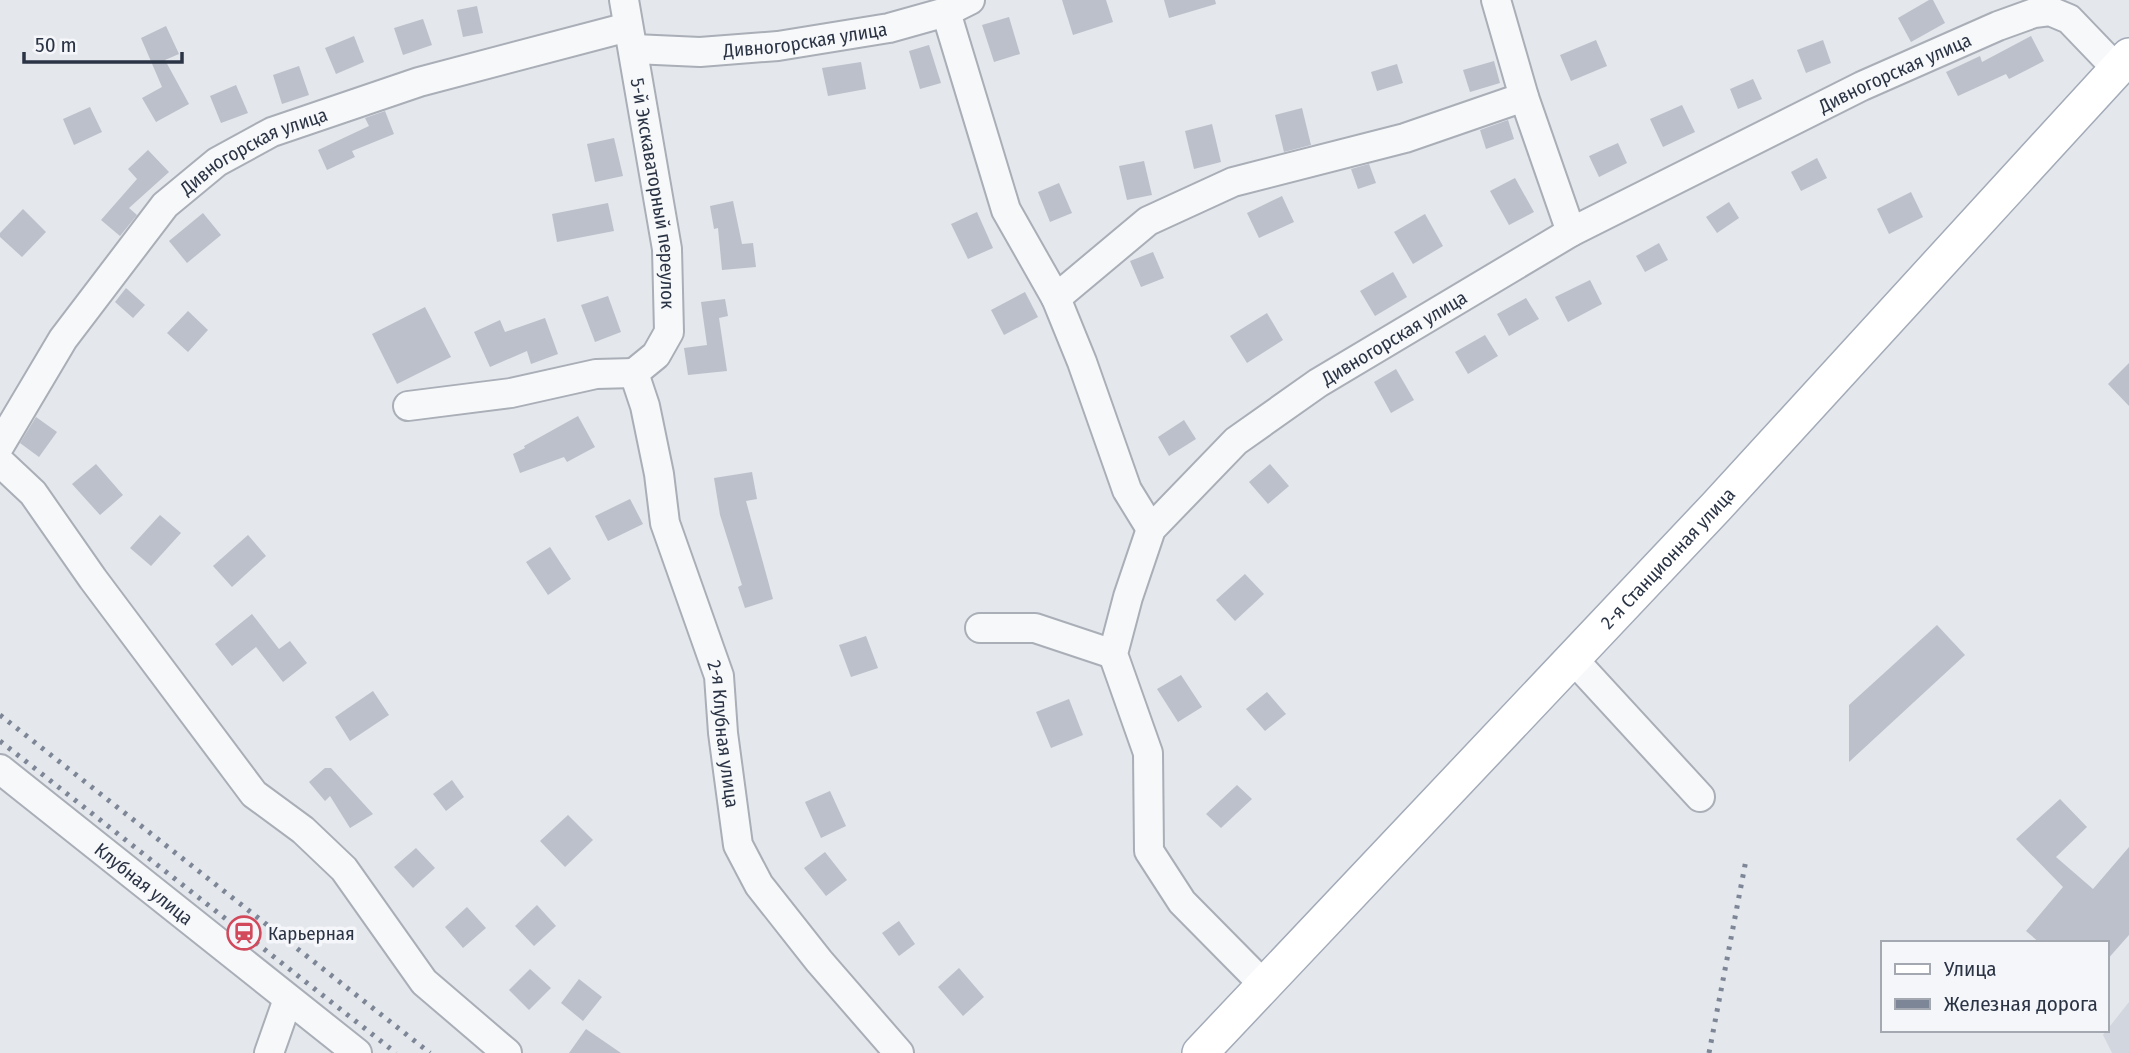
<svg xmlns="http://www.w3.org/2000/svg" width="2129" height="1053" font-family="'Fira Sans Condensed',sans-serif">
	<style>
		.built { fill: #d2d6de }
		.building { fill: #bbc0ca }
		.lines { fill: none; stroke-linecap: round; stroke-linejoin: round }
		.minor-casing { stroke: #a9aeb7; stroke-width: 32 }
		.major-casing { stroke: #a3abb8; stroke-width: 38 }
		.minor { stroke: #f7f8fa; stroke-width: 28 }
		.major { stroke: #fff; stroke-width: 35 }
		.rail { stroke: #7d8696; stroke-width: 5; stroke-dasharray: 3.5 7; stroke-linecap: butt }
		.labels { text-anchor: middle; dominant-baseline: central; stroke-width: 7; stroke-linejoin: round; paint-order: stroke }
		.street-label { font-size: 19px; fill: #2b3445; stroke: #f4f6f9 }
		.poi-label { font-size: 19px; fill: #2b3445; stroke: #f4f6f9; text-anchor: start }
	</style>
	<rect width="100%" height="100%" fill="#e4e7ec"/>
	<polygon class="built" points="2129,1002 2129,1053 2112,1053 2103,1035"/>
	<g class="building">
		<polygon points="1062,0 1106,0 1113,22 1073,35"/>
		<polygon points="1164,0 1215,0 1216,4 1169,18"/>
		<polygon points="1929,0 1933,0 1945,23 1911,42 1898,18"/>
		<polygon points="477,6 483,33 463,37 457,10"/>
		<polygon points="1009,17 1020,54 994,62 982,25"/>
		<polygon points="423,19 432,45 403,55 394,28"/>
		<polygon points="166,26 179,54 165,60 189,104 156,122 142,98 162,87 141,38"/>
		<polygon points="354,36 364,62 336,74 325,48"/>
		<polygon points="2031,36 2044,61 2009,79 2006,74 1958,96 1946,72 1980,56 1982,62"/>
		<polygon points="1596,40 1607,66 1571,81 1560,55"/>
		<polygon points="1823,40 1831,63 1806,73 1797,50"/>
		<polygon points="929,45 941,83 920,89 909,51"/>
		<polygon points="1494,61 1500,83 1470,92 1463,70"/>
		<polygon points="861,62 866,89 828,96 822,68"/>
		<polygon points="1397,64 1403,83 1377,91 1371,72"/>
		<polygon points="299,66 309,95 282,104 273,75"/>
		<polygon points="1753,79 1762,99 1738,109 1730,89"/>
		<polygon points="236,85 248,113 221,123 210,96"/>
		<polygon points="1682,105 1695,132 1663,147 1650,119"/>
		<polygon points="90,107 102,132 74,145 63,119"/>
		<polygon points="1302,108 1311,145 1284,152 1275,115"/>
		<polygon points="385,111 394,134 352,151 355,157 327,170 318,150 369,126 365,118"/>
		<polygon points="1508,120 1514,139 1486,149 1480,130"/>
		<polygon points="1212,124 1221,162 1194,169 1185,131"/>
		<polygon points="614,138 623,176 595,182 587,144"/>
		<polygon points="1618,143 1627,163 1599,177 1589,156"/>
		<polygon points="148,150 169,172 129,208 137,215 120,236 101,220 137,179 128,169"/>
		<polygon points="1817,158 1827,178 1801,191 1791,172"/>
		<polygon points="1144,161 1152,195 1127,200 1119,166"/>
		<polygon points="1369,164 1376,183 1358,189 1351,169"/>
		<polygon points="1515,178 1534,212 1509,225 1490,191"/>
		<polygon points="1059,183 1072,213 1050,222 1038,192"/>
		<polygon points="1911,192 1923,217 1889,234 1877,209"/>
		<polygon points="1282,196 1294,222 1259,238 1247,213"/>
		<polygon points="733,201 742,244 753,243 756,267 722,270 718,228 714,229 710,206"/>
		<polygon points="1729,202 1739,218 1717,233 1706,217"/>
		<polygon points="608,203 614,231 557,242 552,214"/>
		<polygon points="23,209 46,232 22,257 0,237 0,233"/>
		<polygon points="977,212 993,248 968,259 951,224"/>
		<polygon points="203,213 221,235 187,263 169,241"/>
		<polygon points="1425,214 1443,246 1413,264 1394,232"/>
		<polygon points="1659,243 1668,260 1645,272 1636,256"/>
		<polygon points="1153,252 1164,278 1141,287 1130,261"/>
		<polygon points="1393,272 1407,297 1375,316 1360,291"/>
		<polygon points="1590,280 1602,304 1568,322 1555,297"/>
		<polygon points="126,288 145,305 133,318 115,302"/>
		<polygon points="1025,292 1038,317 1004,335 991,310"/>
		<polygon points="608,296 621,332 595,342 581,305"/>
		<polygon points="1526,298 1539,319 1509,336 1497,314"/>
		<polygon points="725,299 728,316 719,318 727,371 688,375 684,348 707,345 701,302"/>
		<polygon points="425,307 451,357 397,384 372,334"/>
		<polygon points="188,311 208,330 188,352 167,333"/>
		<polygon points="1267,313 1283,340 1247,363 1230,336"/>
		<polygon points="545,318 558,354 531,364 527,351 490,367 474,332 500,320 505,332"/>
		<polygon points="1485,335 1498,356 1468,374 1455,352"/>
		<polygon points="2129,363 2129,406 2108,384"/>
		<polygon points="1396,369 1414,400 1391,413 1374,382"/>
		<polygon points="578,416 595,447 567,462 564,457 520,473 513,454 525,448 524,446"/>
		<polygon points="36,417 57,432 39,457 20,443"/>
		<polygon points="1184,420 1196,439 1169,456 1158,437"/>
		<polygon points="96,464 123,495 100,515 72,484"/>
		<polygon points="1270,464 1289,486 1268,504 1249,482"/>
		<polygon points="752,472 757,499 746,501 773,599 745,608 738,587 742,585 720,515 714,478"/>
		<polygon points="630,499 643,524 608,541 595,516"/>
		<polygon points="160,515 181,533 151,566 130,548"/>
		<polygon points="248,535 266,556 232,587 213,566"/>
		<polygon points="550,547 571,579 548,595 526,562"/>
		<polygon points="1245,574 1264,594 1235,621 1216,600"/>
		<polygon points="252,614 279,649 290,641 307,663 283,682 256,647 232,666 215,644"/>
		<polygon points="1937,625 1965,655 1849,762 1849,705"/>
		<polygon points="866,636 878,668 851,677 839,645"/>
		<polygon points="1181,675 1202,707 1178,722 1157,689"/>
		<polygon points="373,691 389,715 350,741 335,717"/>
		<polygon points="1267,692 1286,714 1265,731 1246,709"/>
		<polygon points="1069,699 1083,735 1051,748 1036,712"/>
		<polygon points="325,768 331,768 373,814 350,828 330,796 325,801 309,782"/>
		<polygon points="452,780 464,797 446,811 433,794"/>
		<polygon points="1237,785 1252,799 1221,828 1206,814"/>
		<polygon points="830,791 846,826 821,838 805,802"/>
		<polygon points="2060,799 2087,827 2056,857 2093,889 2129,847 2129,935 2106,961 2106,943 2040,943 2026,931 2063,887 2016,839"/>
		<polygon points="568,815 593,840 565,867 540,841"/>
		<polygon points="416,848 435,868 413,888 394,867"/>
		<polygon points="825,852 847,880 826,896 804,868"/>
		<polygon points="537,905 556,926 534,946 515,926"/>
		<polygon points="467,907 486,928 463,948 445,927"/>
		<polygon points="899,921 915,944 899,956 882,933"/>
		<polygon points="959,968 984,997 963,1016 938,987"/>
		<polygon points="530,969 551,988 529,1010 509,990"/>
		<polygon points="579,979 602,997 583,1021 561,1003"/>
		<polygon points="586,1029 621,1053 569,1053"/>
	</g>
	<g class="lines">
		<defs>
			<g id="minor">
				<path id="s1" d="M624 0 667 249 669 332 656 355 634 373"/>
				<polyline points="1496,0 1524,97 1571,232"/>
				<polyline points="946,12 1006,210 1056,298 1082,362 1127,490 1151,529"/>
				<path id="s2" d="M634 49 700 52 778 46 889 28 946 12 970 0"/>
				<polyline points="1056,298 1148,221 1233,182 1405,138 1524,97"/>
				<path id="s3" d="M634 373 645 406 659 474 665 523 719 676 723 733 738 845 759 885 819 961 899 1053"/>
				<polyline points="408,406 511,393 596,374 634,373"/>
				<path id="s4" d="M0 445 63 339 165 205 217 162 272 132 419 82 628 27"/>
				<polyline points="0,462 33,493 93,579 254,794 303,830 344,869 424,982 507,1053"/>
				<polyline points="980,628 1035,628 1113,654"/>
				<polyline points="1573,659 1700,797"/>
				<path id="s5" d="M0 769 357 1053"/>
				<path id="s6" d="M1265 986 1182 902 1149 851 1148 753 1113 654 1128 597 1151 529 1236 441 1318 383 1571 232 1862 86 1998 26 2034 13 2050 11 2069 19 2117 69"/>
				<polyline points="269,1053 288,999"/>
			</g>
			<g id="major">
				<path id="s7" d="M1200 1053 1716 507 2129 56"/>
			</g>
		</defs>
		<use href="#minor" class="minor-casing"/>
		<use href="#major" class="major-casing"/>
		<use href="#minor" class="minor"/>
		<use href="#major" class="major"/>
		<g class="rail">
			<polyline points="0,715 430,1053"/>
			<polyline points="0,741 396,1053"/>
			<polyline points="1709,1053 1746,860"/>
		</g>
	</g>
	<defs>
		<symbol id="station-ring" viewBox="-11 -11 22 22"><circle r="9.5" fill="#f4f6f9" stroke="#d1495b" stroke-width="1.5"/><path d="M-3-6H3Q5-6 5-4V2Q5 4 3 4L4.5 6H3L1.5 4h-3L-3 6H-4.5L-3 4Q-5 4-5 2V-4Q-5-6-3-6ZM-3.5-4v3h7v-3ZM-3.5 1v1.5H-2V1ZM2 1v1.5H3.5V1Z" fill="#d1495b"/></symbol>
	</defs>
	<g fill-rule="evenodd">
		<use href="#station-ring" x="225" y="914" width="38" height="38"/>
	</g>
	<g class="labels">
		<g class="street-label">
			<text stroke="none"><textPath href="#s2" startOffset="172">Дивногорская улица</textPath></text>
			<text stroke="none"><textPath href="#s6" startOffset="1391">Дивногорская улица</textPath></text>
			<text stroke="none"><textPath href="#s4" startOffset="397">Дивногорская улица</textPath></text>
			<text stroke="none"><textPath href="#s1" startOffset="196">5-й Экскаваторный переулок</textPath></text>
			<text stroke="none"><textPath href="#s6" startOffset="824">Дивногорская улица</textPath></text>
			<text stroke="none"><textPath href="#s7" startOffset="681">2-я Станционная улица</textPath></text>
			<text stroke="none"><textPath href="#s3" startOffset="374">2-я Клубная улица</textPath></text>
			<text stroke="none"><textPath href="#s5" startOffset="184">Клубная улица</textPath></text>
		</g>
		<g class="poi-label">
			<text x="268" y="933">Карьерная</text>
		</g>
	</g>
	<rect x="1881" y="941" width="228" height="91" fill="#f4f6f9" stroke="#a4a8b1" stroke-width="2"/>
	<rect x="1895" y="964" width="35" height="10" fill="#ffffff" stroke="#a4a8b1" stroke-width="2"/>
	<text x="1944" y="976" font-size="21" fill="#2b3445">Улица</text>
	<rect x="1895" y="999" width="35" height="10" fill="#7d8696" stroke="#a4a8b1" stroke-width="2"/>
	<text x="1944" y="1011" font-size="21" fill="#2b3445">Железная дорога</text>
	<path d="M24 52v10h158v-10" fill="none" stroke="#2b3445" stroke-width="3.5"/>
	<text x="35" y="52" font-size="21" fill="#2b3445" stroke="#f4f6f9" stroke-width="5" paint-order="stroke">50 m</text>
</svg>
